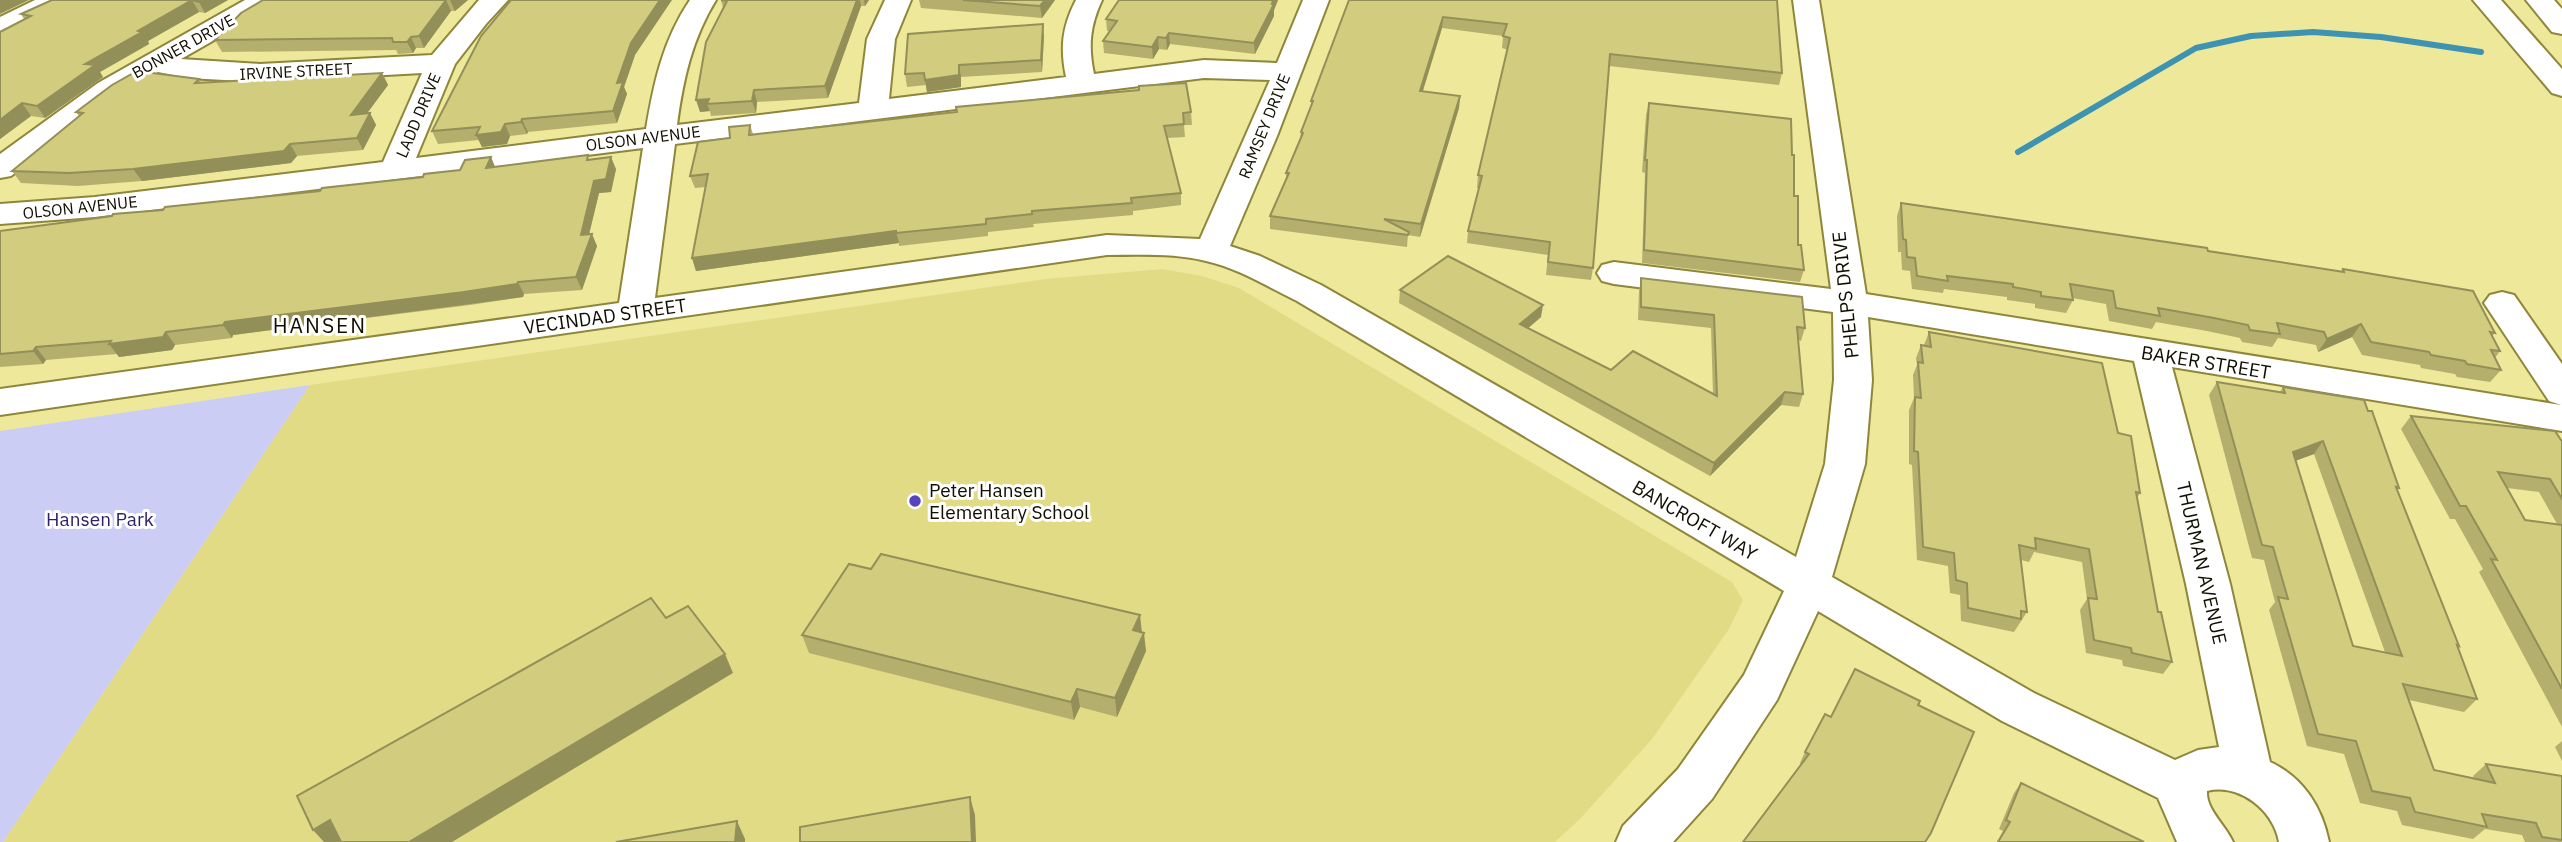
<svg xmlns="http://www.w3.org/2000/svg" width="2562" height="842" font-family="'IBM Plex Sans',sans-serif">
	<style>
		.built { fill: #e2db85 }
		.green { fill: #cccdf5 }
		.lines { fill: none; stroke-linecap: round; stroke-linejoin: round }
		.stream { stroke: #3d93b1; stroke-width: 6 }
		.minor-casing { stroke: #8e873b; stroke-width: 4 }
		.major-casing { stroke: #8e873b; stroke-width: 4 }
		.minor { fill: #fff; fill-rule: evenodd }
		.major { fill: #fff; fill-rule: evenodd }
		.wall { fill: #b5af6d; fill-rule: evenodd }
		.shaded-wall { fill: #938f59 }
		.building { fill: #d2cc7f; stroke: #938f59; stroke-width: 2; fill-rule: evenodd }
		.poi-dot { fill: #5744bc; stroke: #fff; stroke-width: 2.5 }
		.labels { text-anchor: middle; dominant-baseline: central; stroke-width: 6; stroke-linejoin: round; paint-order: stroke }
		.far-street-label { font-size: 16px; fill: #100e00; stroke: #fff }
		.street-label { font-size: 19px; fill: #100e00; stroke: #fff }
		.poi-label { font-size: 19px; fill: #100e00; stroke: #fff; text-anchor: start }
		.park-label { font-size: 19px; fill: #2e226c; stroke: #fff }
		.neighbourhood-label { font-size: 21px; letter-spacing: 2px; fill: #100e00; stroke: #fff }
	</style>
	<rect width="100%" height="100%" fill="#eee89a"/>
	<polygon class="built" points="1162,269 1202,276 1239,288 1732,582 1743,600 1729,629 1652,739 1580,819 1555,842 3,842 310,385 1046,279"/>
	<polygon class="green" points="310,385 3,842 0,842 0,431"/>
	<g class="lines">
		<polyline class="stream" points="2018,152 2196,48 2251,36 2313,32 2381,37 2481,52"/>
		<defs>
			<g id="minor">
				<polygon points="35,0 69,0 65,6 0,36 0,17"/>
				<path d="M245 0H278L274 6 181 59 260 64 432 55 479 0H508L486 24 455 64 416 158 646 129C654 82 663 40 690 0H716C692 39 683 80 677 125L859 103 867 39 885 0H911L895 39 889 99 1066 77C1060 48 1062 27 1076 0H1102C1090 26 1088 46 1094 74L1204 60 1277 63 1303 0H1329L1277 136 1230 246 1260 256 1321 285 1796 557 1825 464 1834 380 1833 312 1614 284 1602 281 1597 273 1602 265 1614 262 1831 289 1793 0H1819L1866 294 2561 405 2549 401 2484 303 2490 295 2502 292 2514 295 2562 364V431L2172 367 2230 584 2270 762C2303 777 2322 807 2329 842H2279C2274 811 2240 783 2207 791 2206 810 2225 824 2233 842H2177L2158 798 2002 721 1818 611 1777 700 1712 799 1673 842H1616L1623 826 1678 769 1744 675 1784 591 1297 301C1268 287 1238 268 1206 261 1174 253 1140 255 1107 255L0 415V389L619 303 643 148 95 217 0 224V204L95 197 383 162 422 73 260 82 188 78 158 72 118 95 11 176 0 178V154L98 83ZM1204 78 1270 80 1200 239 1107 235 655 298 675 144ZM1868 317 2134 361 2186 584 2219 747 2198 750 2175 760 2034 693 1832 577 1865 464 1872 380Z"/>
			</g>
			<g id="major">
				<polygon points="2473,0 2501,0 2562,69 2562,96 2552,93"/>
				<polygon points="2526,0 2554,0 2562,9 2562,34 2552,32"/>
			</g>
		</defs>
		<use href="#minor" class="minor-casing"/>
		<use href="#major" class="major-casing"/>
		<use href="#minor" class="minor"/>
		<use href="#major" class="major"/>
	</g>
	<g class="wall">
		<polygon points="52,0 228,0 205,13 199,12 148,41 149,44 100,72 103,77 45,118 31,116 0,139 0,32 24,19 21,14"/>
		<polygon points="263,0 468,0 455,11 451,11 424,48 416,48 413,53 398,54 396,50 222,52 215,40"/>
		<polygon points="721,0 869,0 865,6 861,6 828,98 757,102 756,113 711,116 710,111 700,112 723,8"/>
		<polygon points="919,0 1055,0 1042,18 921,8"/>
		<polygon points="1118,0 1278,0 1274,10 1274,16 1255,54 1170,44 1167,50 1159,49 1153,59 1104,53 1103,41 1109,31 1107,31 1106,19 1118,2"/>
		<polygon points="1349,0 1777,0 1782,73 1779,85 1609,66 1593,268 1591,280 1546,275 1548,255 1467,243 1468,231 1479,188 1477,188 1478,175 1508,50 1502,48 1503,36 1442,28 1423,91 1460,96 1459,108 1420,237 1408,235 1407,247 1270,229 1270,216 1286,180 1286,173 1300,138 1301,132 1311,108 1311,101"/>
		<polygon points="1044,36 1042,72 961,77 961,87 927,92 926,85 907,87 905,74"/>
		<polygon points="635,55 624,87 627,94 617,123 528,132 527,134 510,136 507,144 482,147 479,140 438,144 432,131"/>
		<polygon points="382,73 388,85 367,113 370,113 376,125 363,150 297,156 291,163 142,181 78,186 21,183 12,171 79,116 76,112 199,79 201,83"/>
		<polygon points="1649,103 1794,196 1798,245 1804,270 1800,282 1642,263 1645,173 1642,172 1646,115"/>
		<polygon points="1191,112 1192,125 1184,125 1185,137 1167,138 1181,193 1181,205 1133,211 1133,215 1033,224 1034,227 988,232 988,236 899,246 899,243 696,271 692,258 706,187 695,188 690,176 750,125 753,134"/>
		<polygon points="590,159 616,169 611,192 599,193 589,234 597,246 582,290 524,294 523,297 470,305 233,335 232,338 175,345 172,350 119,357 117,354 46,360 43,364 0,367 0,231 163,210 320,191 495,166"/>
		<polygon points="1901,203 2341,271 2343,269 2495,333 2492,336 2500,351 2495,358 2501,370 2490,382 2457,377 2455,374 2421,368 2420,365 2362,355 2352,337 2318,352 2316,345 2278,338 2272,347 2242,342 2240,338 2207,331 2156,322 2152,329 2109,321 2106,304 2072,298 2073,300 2066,313 2035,308 2035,304 2007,300 2007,297 1944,289 1943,293 1912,289 1910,271 1902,270 1901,252 1898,252 1897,216"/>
		<polygon points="1641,278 1805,328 1801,341 1798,340 1803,394 1799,407 1781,405 1710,476 1399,303 1400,290 1541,317 1528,328 1611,370 1713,394 1711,328 1638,320 1639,291"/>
		<polygon points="1929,332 2118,433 2140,493 2137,498 2158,612 2172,662 2163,674 2123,666 2122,660 2086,653 2080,610 2087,599 2082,562 2034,552 2029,562 2021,560 2027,612 2014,632 1961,621 1960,595 1950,593 1948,566 1917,560 1912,465 1909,464 1909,410 1914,398 1913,375 1917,365 1916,358 1921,345 1924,345"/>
		<path d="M2217 382 2280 392 2283 387 2399 488 2397 491 2459 646 2458 647 2477 699 2464 712 2409 700 2434 770 2474 778 2473 776 2486 764 2562 776V842H2525L2522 835 2485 829 2473 839 2402 825 2397 811 2360 803 2344 754 2307 746 2269 610 2275 602 2264 560 2252 558 2209 395ZM2314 454 2385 652 2353 646 2295 461Z"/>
		<path d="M2411 416 2562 440V727L2479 572 2483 569 2455 519H2450L2401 429ZM2507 488 2539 492 2557 524 2525 520Z"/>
		<polygon points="1142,632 1146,651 1117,717 1080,707 1074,720 809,653 802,635"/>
		<polygon points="1918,705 1801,764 1800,763 1805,752 1831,717"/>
		<polygon points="2562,741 2562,761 2555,747"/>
		<polygon points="2021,783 2144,842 1997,842 2003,831 1999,829 2014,793"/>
	</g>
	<g class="shaded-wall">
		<polygon points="0,0 29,0 0,14"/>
		<polygon points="192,0 199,12 148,41 149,44 100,72 103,77 45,118 37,106 85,64 138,31"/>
		<polygon points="201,0 228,0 205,13 199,2"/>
		<polygon points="446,0 451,11 424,48 419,36"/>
		<polygon points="450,0 468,0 455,11"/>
		<polygon points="660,0 672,0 635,55 624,87 627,94 617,123 613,111 617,83 631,43"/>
		<polygon points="857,0 860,0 861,6 828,98 825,86"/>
		<polygon points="864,0 869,0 865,6"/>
		<polygon points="1045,0 1055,0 1042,18 1040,6"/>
		<polygon points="1273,0 1278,0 1274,10 1274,16 1255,54 1254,43"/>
		<polygon points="1443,17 1442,28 1419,103 1420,91"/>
		<polygon points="1043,24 1044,36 1042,72 1041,60"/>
		<polygon points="1169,33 1170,44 1167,50 1166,38"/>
		<polygon points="411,37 416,48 413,53 407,42"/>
		<polygon points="1158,37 1159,49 1153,59 1152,47"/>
		<polygon points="959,65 961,77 961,87 927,92 925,80"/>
		<polygon points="382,73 388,85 357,127 351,115"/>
		<polygon points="754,90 757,102 756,113 752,101"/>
		<polygon points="1460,96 1459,108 1420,237 1421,224"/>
		<polygon points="709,99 707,104 710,111 700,112 696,100"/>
		<polygon points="22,103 31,116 0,139 0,120"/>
		<polygon points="370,113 376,125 363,150 357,138"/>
		<polygon points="522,119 528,132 527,134 521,122"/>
		<polygon points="505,124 510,136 507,144 482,147 476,135"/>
		<polygon points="290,144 297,156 291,163 142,181 133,169"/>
		<polygon points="491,157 496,169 486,168"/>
		<polygon points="611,157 616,169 611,192 599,193 586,247 581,235 594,181"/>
		<polygon points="896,231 899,243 696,271 692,258"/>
		<polygon points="592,234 597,246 582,290 576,277"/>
		<polygon points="518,282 524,294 523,297 233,335 232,338 223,325 225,322"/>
		<polygon points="1543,305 1541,317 1518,337 1520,324"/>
		<polygon points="2361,324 2352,337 2318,352 2327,339"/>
		<polygon points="166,332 175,345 172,350 119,357 109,344"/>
		<polygon points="36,347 46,360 43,364 33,351"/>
		<polygon points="1785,392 1781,405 1710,476 1714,463"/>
		<polygon points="2323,441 2314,454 2284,465 2293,452"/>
		<polygon points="1140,615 1142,633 1133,630"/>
		<polygon points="1144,633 1146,651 1117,717 1115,698"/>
		<polygon points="725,654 733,673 452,842 409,842"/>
		<polygon points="1077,689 1080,707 1074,720 1071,702"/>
		<polygon points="970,797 975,815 976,842 972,842"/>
		<polygon points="330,820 346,838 339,842 324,842 313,830"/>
		<polygon points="737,821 745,839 745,842 735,842"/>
	</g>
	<g class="building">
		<polygon points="52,0 201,0 199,2 192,0 138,31 142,32 85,64 95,65 37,106 22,103 0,120 0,32 31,16 21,14"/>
		<polygon points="263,0 446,0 419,36 411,37 407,42 393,42 392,38 215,40 241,13"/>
		<polygon points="511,0 660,0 631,43 617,83 623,82 613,111 522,119 521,122 505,124 501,132 476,135 480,127 432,131 481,36"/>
		<polygon points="721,0 857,0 825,86 754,90 752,101 707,104 709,99 696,100 706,42 727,1"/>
		<polygon points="963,0 1045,0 1040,6"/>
		<polygon points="1119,0 1273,0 1272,4 1274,4 1254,43 1169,33 1166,38 1158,37 1152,47 1103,41 1117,21 1106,19"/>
		<polygon points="1349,0 1777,0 1782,73 1610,54 1593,268 1548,262 1550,242 1468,231 1482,176 1478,175 1510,38 1503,36 1507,24 1443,17 1420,91 1460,96 1421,224 1384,219 1409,232 1408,235 1270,216 1289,173 1286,173 1303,133 1301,132 1313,101 1311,101"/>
		<polygon points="1043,24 1041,60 959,65 959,75 925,80 924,73 905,74 908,34"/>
		<polygon points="137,71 199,79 195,83 382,73 351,115 370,113 357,138 290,144 284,151 133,169 69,173 12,171 83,113 76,112 112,85"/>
		<polygon points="1186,83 1191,112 1183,113 1184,124 1164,126 1181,193 1131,198 1132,203 1032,211 1032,214 986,219 986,224 896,233 896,231 692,258 708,174 690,176 698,142 730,138 729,127 750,125 749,135 957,112 956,107 1139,90 1139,86"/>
		<polygon points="1649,103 1791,119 1792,155 1794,155 1794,196 1798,196 1798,245 1801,245 1804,270 1644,250 1647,160 1645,160"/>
		<polygon points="588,155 587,160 611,157 606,179 594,181 581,235 592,234 576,277 518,282 517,284 464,292 225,322 223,325 166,332 163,337 109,344 111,341 36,347 33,351 0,354 0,231 112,216 113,214 163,210 165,207 320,191 322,188 423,177 424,174 460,170 465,160 491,157 486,168"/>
		<polygon points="1901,203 2207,248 2208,251 2344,272 2343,269 2473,291 2495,333 2490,332 2500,351 2491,350 2501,370 2467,364 2465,361 2431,355 2429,352 2371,342 2361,324 2327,339 2324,332 2277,323 2280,334 2250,330 2248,325 2214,318 2158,308 2160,316 2116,308 2113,291 2070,284 2073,300 2041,296 2041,292 2013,287 2013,284 1947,276 1948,281 1917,276 1915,258 1907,257 1906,240 1903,239"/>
		<polygon points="1448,256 1543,305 1520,324 1611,370 1633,351 1717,396 1714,315 1641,307 1641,278 1802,297 1805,328 1797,327 1803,394 1785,392 1714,463 1400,290"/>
		<polygon points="1929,332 2102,363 2118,433 2131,436 2140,493 2136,492 2158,612 2161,612 2172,662 2132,653 2131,648 2094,640 2088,598 2097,599 2089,549 2035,538 2036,549 2019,545 2027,612 2021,611 2021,619 1968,608 1967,583 1956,580 1954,553 1923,547 1918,452 1914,451 1915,397 1921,398 1918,362 1923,363 1921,345 1931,347"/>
		<path d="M2217 382 2285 393 2283 387 2364 400 2368 411H2372L2399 488 2396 487 2459 646 2457 645 2477 699 2403 684 2434 770 2495 783 2486 764 2562 776V840L2542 837 2536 823 2482 814 2487 827 2415 812 2410 798 2372 791 2356 741 2318 734 2278 597 2288 599 2273 547 2262 545ZM2323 441 2402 656 2353 646 2293 452Z"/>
		<polygon points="2411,416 2555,431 2561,440 2562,440 2562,499 2550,479 2498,472 2525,520 2562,525 2562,689 2491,559 2497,560 2466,506 2460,506"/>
		<polygon points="881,554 1140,615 1133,630 1144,633 1115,698 1077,689 1071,702 802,635 849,564 871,569"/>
		<polygon points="651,598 666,618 688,606 725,654 409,842 341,842 330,820 313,830 297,796"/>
		<polygon points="1855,669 1920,701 1918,705 1974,732 1931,833 1925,842 1743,842 1809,754 1805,752 1825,714 1831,717"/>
		<polygon points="2021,783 2144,842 1998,842 2010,822 2006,820"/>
		<polygon points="970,797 972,842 800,842 800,827"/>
		<polygon points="737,821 735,842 616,842"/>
	</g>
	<circle class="poi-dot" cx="915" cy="501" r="7"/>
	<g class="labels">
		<g class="far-street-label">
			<text transform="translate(183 46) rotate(-29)">BONNER DRIVE</text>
			<text transform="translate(296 71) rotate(-3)">IRVINE STREET</text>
			<text transform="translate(418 115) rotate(-67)">LADD DRIVE</text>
			<text transform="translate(1264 126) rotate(-68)">RAMSEY DRIVE</text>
			<text transform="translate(643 138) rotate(-7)">OLSON AVENUE</text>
			<text transform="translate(80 207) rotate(-6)">OLSON AVENUE</text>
		</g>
		<g class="street-label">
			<text transform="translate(1845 295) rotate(-96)">PHELPS DRIVE</text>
			<text transform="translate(605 316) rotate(-8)">VECINDAD STREET</text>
			<text transform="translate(2206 362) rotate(9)">BAKER STREET</text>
			<text transform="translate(1695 520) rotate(30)">BANCROFT WAY</text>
			<text transform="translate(2202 563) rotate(77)">THURMAN AVENUE</text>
		</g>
		<g class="poi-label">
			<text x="929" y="490">Peter Hansen<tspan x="929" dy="22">Elementary School</tspan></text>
		</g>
		<g class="park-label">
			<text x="100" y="519">Hansen Park</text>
		</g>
		<g class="neighbourhood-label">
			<text x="320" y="325">HANSEN</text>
		</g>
	</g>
</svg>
